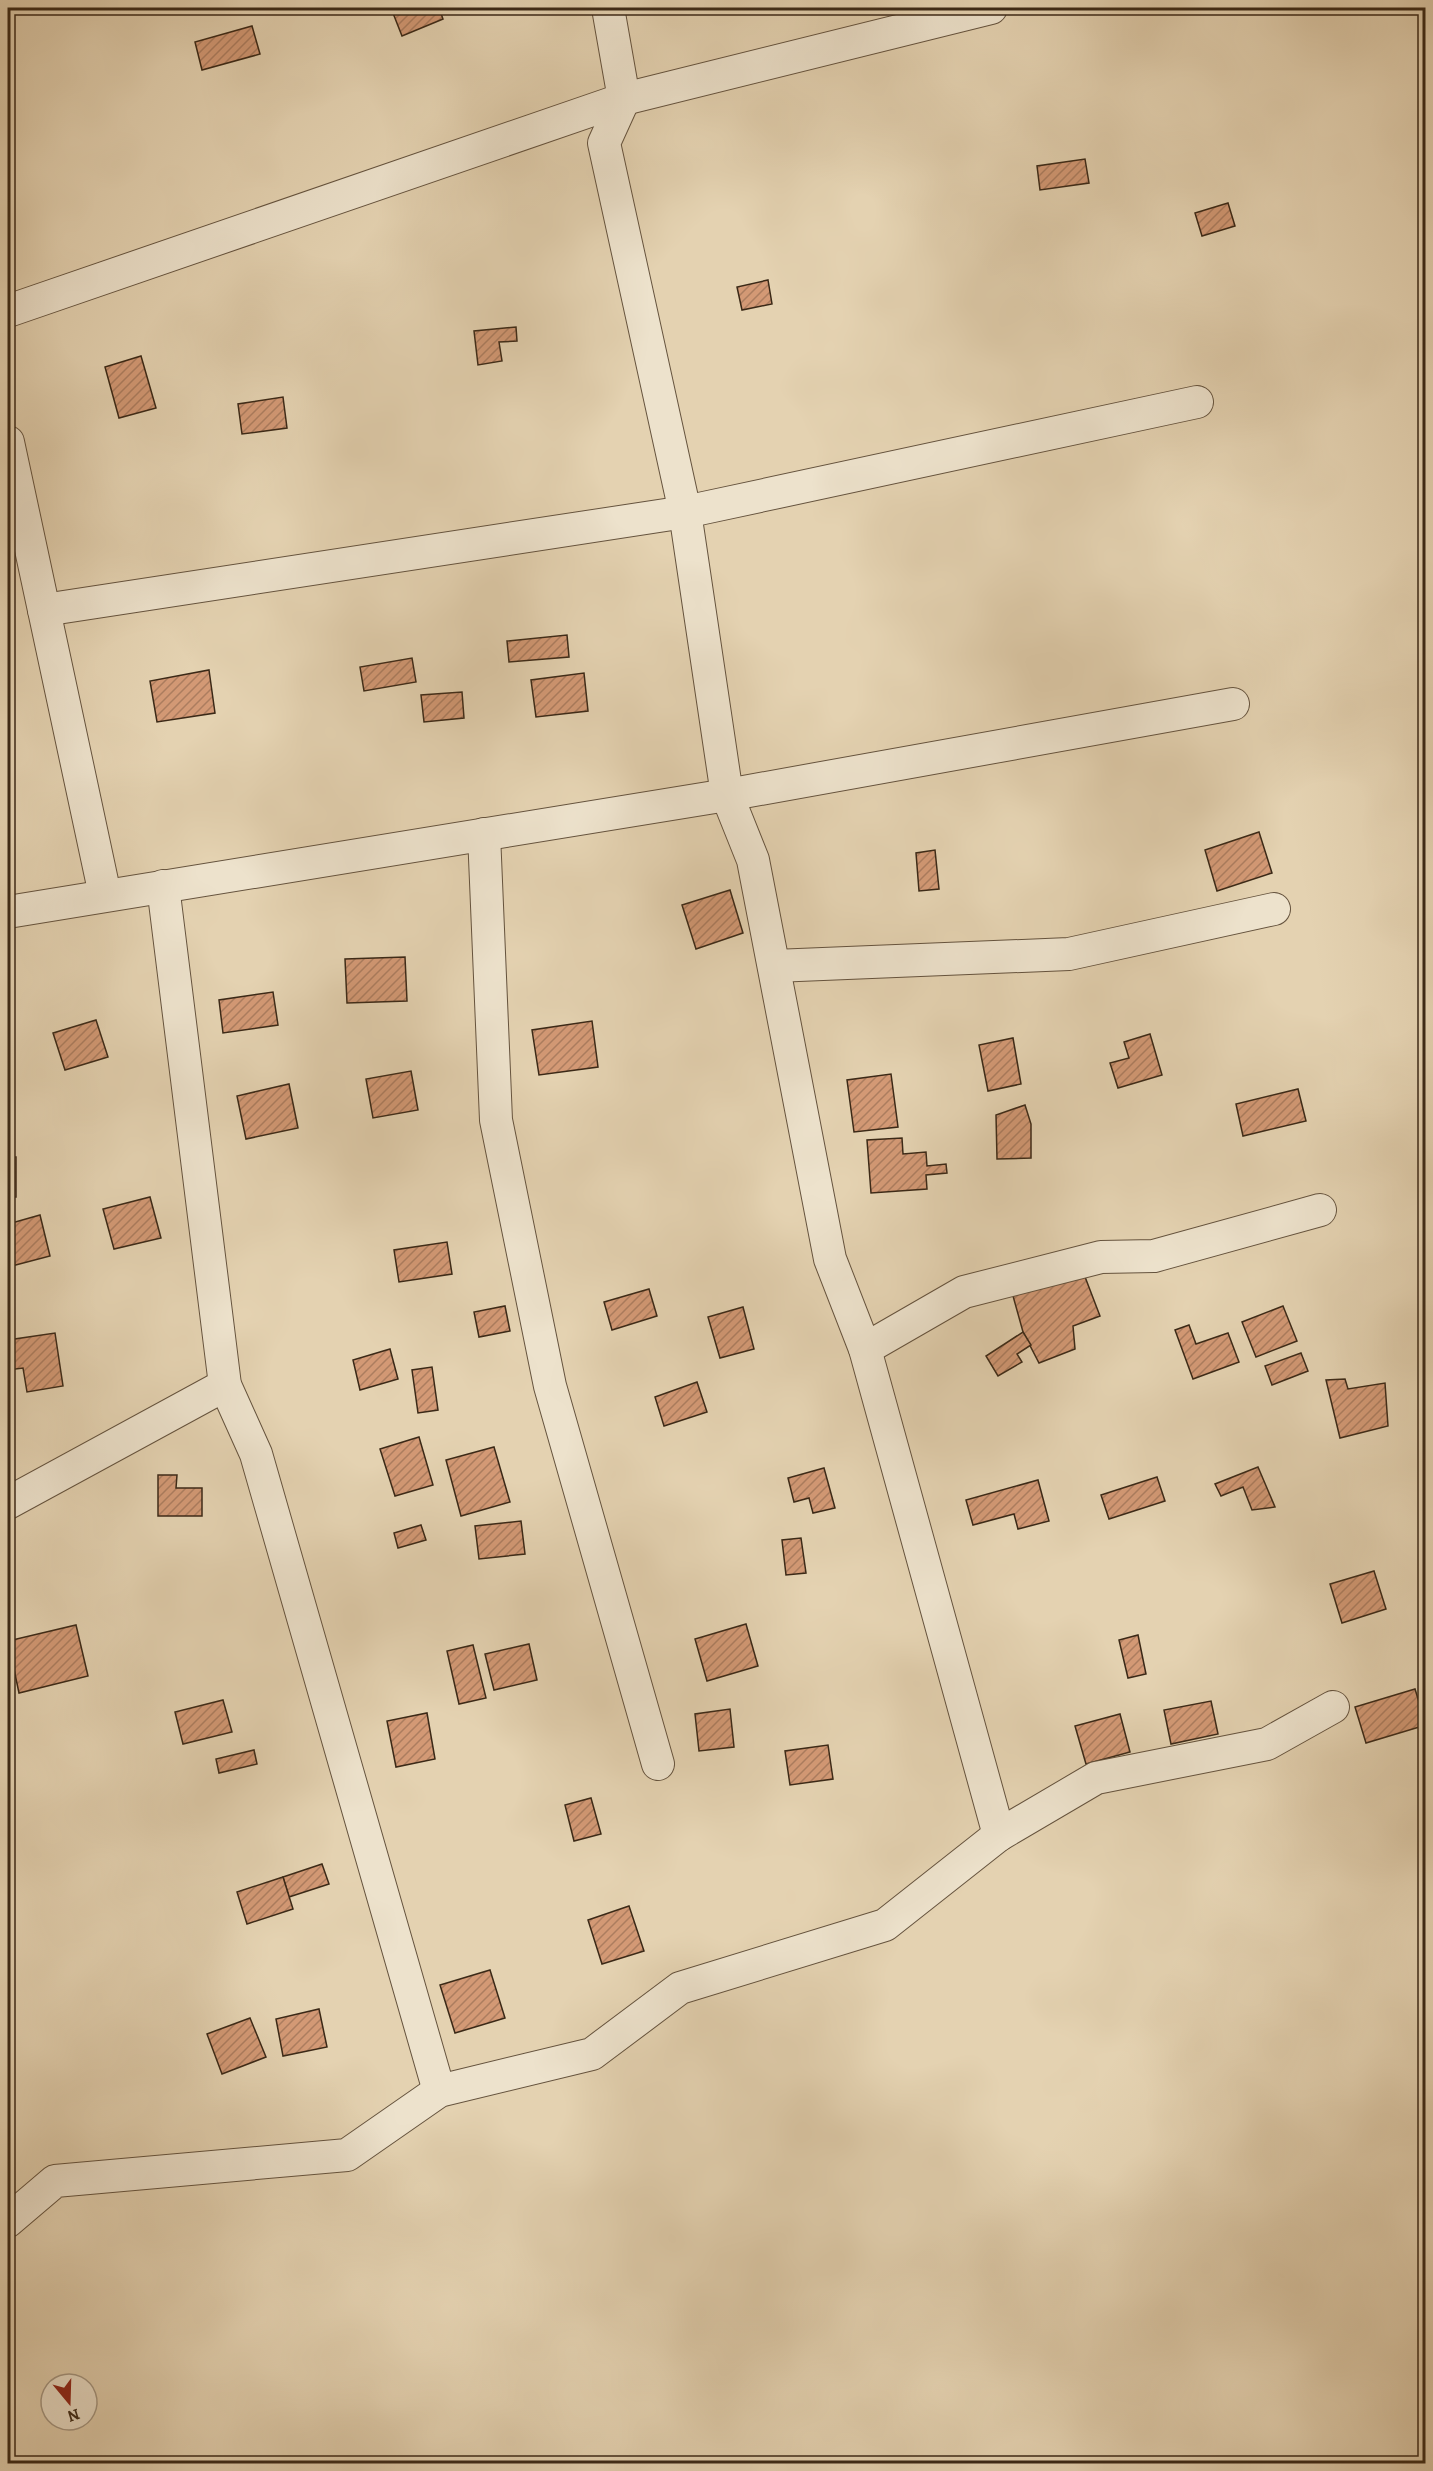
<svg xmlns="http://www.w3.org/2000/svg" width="1433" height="2471" font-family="Alegreya,serif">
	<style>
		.building { fill: url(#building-hatch); stroke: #3b2917; stroke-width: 1.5 }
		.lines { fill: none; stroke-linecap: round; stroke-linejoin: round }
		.street-casing { stroke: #65533e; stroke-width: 34 }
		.street { stroke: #ede2cc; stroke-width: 32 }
	</style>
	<defs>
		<pattern id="building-hatch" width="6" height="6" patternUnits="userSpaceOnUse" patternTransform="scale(1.5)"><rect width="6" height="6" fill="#d39975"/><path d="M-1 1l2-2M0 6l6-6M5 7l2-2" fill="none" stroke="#ac7d5f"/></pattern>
	</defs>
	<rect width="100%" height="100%" fill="#e4d2b1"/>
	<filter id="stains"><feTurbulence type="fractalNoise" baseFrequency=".00333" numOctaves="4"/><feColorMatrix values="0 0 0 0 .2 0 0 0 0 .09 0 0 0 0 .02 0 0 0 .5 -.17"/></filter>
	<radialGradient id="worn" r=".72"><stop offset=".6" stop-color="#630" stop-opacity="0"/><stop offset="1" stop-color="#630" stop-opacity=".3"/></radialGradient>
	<g class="building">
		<polygon points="391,8 439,8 443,19 402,36"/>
		<polygon points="252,26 260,54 202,70 195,42"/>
		<polygon points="1085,159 1089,183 1040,190 1037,166"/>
		<polygon points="1228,203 1235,226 1202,236 1195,213"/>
		<polygon points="768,280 772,304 742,310 737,287"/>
		<polygon points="516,327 517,341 499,342 502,361 478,365 474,331"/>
		<polygon points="141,356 156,408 119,418 105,367"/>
		<polygon points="283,397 287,428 242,434 238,404"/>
		<polygon points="567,635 569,657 509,662 507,641"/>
		<polygon points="412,658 416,682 364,691 360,667"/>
		<polygon points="209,670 215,713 157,722 150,681"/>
		<polygon points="584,673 588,711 536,717 531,680"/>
		<polygon points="462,692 464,718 424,722 421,695"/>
		<polygon points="1259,832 1272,873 1217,891 1205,850"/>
		<polygon points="935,850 939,889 919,891 916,853"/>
		<polygon points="730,890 743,933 696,949 682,905"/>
		<polygon points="405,957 407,1001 347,1003 345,959"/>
		<polygon points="273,992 278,1025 223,1033 219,1000"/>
		<polygon points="96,1020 108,1057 65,1070 53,1033"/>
		<polygon points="592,1021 598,1067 539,1075 532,1030"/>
		<polygon points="1150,1034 1162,1075 1118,1088 1110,1063 1129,1058 1124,1042"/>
		<polygon points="1013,1038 1021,1084 988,1091 979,1045"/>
		<polygon points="411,1071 418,1110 373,1118 366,1079"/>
		<polygon points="891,1074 898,1127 854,1132 847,1080"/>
		<polygon points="289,1084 298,1128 246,1139 237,1096"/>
		<polygon points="1298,1089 1306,1121 1243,1136 1236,1104"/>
		<polygon points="1025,1105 1031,1124 1031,1158 997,1159 996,1115"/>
		<polygon points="902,1138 903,1154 926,1152 927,1166 946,1164 947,1173 926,1175 927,1189 871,1193 867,1140"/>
		<rect x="8" y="1157" width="8" height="40"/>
		<polygon points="150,1197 161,1238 114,1249 103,1209"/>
		<polygon points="40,1215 50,1256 8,1267 8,1224"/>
		<polygon points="447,1242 452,1274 399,1282 394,1250"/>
		<polygon points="1082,1269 1100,1316 1073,1326 1075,1349 1039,1363 1023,1332 1013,1296"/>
		<polygon points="649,1289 657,1316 612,1330 604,1302"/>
		<polygon points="505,1306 510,1331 479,1337 474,1312"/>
		<polygon points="1283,1306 1297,1341 1256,1357 1242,1322"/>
		<polygon points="743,1307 754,1349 720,1358 708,1317"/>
		<polygon points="1189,1325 1196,1344 1228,1333 1239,1362 1193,1379 1175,1330"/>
		<polygon points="1023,1332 1031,1345 1017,1354 1022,1362 998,1376 986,1356"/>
		<polygon points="55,1333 63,1386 27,1392 23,1368 8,1370 8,1340"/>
		<polygon points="390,1349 398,1379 360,1390 353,1360"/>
		<polygon points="1301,1353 1308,1371 1272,1385 1265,1366"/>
		<polygon points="432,1367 438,1410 418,1413 412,1370"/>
		<polygon points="1345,1379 1348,1389 1385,1383 1388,1426 1340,1438 1326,1380"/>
		<polygon points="697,1382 707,1412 664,1426 655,1397"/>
		<polygon points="419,1437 433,1485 395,1496 380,1449"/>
		<polygon points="494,1447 510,1502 461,1516 446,1460"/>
		<polygon points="1258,1467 1275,1507 1252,1510 1243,1487 1221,1496 1215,1484"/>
		<polygon points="824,1468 835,1508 813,1513 809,1498 794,1502 788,1478"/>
		<polygon points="158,1475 177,1475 176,1488 202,1488 202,1516 158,1516"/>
		<polygon points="1157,1477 1165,1501 1109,1519 1101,1495"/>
		<polygon points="1038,1480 1049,1521 1018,1529 1014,1514 973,1525 966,1500"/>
		<polygon points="521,1521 525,1554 479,1559 475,1526"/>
		<polygon points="421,1525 426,1540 398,1548 394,1533"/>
		<polygon points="801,1538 806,1573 786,1575 782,1540"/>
		<polygon points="1374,1571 1386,1609 1342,1623 1330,1584"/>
		<polygon points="746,1624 758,1666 707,1681 695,1639"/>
		<polygon points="76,1625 88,1676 19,1693 8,1641"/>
		<polygon points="1138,1635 1146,1674 1128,1678 1119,1640"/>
		<polygon points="529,1644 537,1680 494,1690 485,1654"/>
		<polygon points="473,1645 486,1698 459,1704 447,1651"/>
		<polygon points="1415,1689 1426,1725 1366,1743 1355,1707"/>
		<polygon points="223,1700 232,1732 183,1744 175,1712"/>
		<polygon points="1211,1701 1218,1734 1171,1744 1164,1710"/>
		<polygon points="730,1709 734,1747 699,1751 695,1714"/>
		<polygon points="427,1713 435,1759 396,1767 387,1721"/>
		<polygon points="1120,1714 1130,1752 1086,1764 1075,1726"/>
		<polygon points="828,1745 833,1779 790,1785 785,1751"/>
		<polygon points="254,1750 257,1764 219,1773 216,1759"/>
		<polygon points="591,1798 601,1834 574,1841 565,1805"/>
		<polygon points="322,1864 329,1884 289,1897 283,1877"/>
		<polygon points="283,1877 293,1909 247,1924 237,1892"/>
		<polygon points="629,1906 644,1951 602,1964 588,1920"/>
		<polygon points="490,1970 505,2018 455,2033 440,1985"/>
		<polygon points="319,2009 327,2047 283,2056 276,2019"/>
		<polygon points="250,2018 266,2057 222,2074 207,2034"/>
	</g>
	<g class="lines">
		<defs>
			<g id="street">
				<polyline points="608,8 624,99 604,143 685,512 727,795 753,860 830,1259 865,1349 999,1835"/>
				<polyline points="8,311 624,99 991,8"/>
				<polyline points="8,442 105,895"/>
				<polyline points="44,610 685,512 1197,402"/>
				<polyline points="484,834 496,1120 550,1386 658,1764"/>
				<polyline points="163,886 225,1385 256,1454 439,2091"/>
				<polyline points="8,912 727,795 1233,704"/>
				<polyline points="774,966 1069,954 1274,909"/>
				<polyline points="865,1349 964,1292 1101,1257 1154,1256 1320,1210"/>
				<polyline points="8,1503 225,1385"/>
				<polyline points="8,2221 55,2181 347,2155 439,2091 592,2054 680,1988 885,1925 999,1835 1096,1778 1267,1744 1333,1707"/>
			</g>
		</defs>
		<use href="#street" class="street-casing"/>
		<use href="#street" class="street"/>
	</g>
	<rect width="1433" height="2471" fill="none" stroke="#e4d2b1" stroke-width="30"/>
	<rect x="9" y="9" width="1415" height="2453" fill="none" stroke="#3b2917" stroke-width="3"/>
	<rect x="15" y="15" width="1403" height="2441" fill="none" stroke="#3b2917" stroke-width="1.5"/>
	<g transform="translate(69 2402) rotate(161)"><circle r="28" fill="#ede2cc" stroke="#a69884" stroke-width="1.5"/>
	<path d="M0-4.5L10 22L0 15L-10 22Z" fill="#8f2418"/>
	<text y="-9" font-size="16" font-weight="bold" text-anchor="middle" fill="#3b2917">N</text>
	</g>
	<rect width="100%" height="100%" filter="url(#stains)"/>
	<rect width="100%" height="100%" fill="url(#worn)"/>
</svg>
